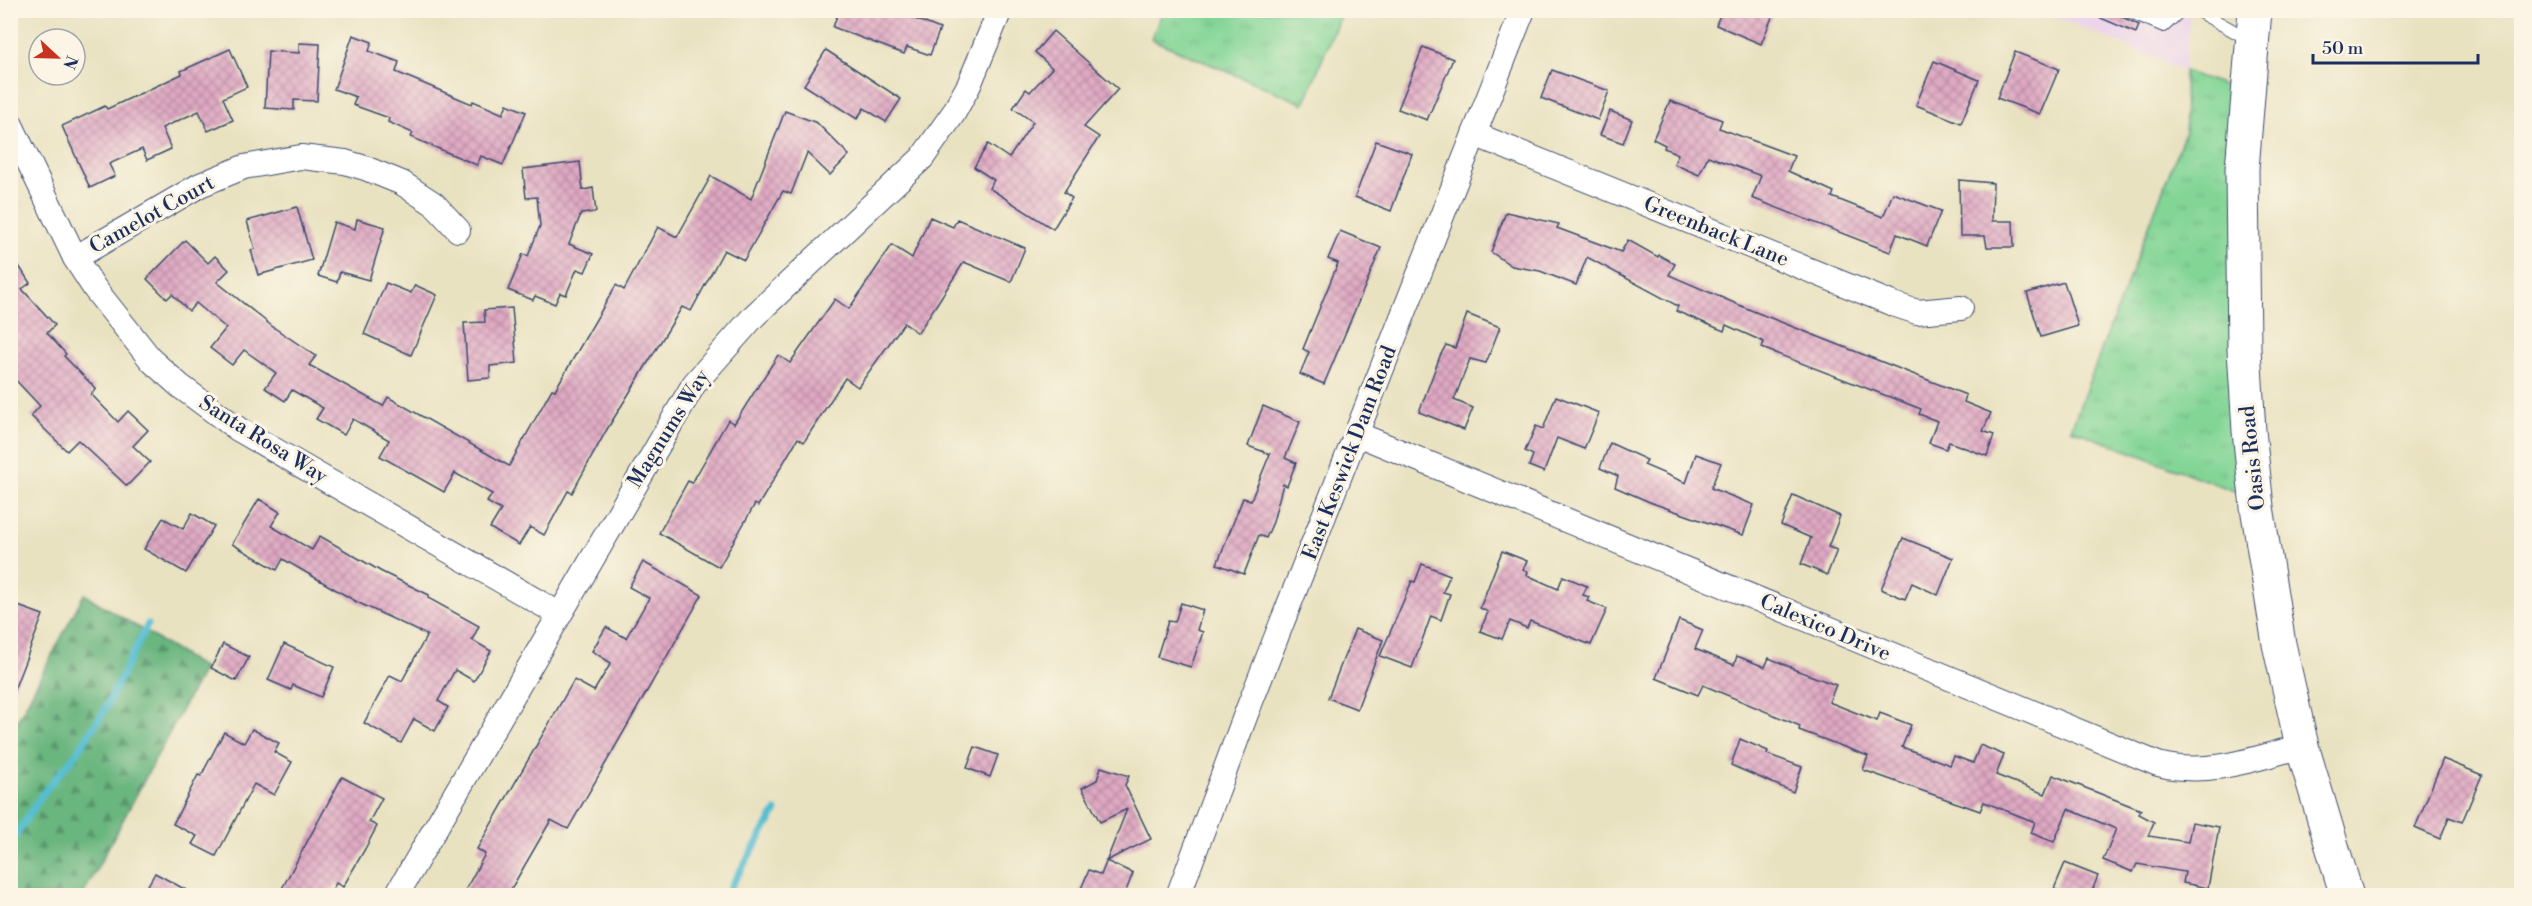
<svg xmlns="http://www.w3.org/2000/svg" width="2532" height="906" font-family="'Libre Bodoni',serif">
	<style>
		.built { fill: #ebd1eb }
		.grass { fill: url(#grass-tufts); stroke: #4f827a; stroke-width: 1.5 }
		.forest { fill: url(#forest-firs); stroke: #42726e; stroke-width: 1.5 }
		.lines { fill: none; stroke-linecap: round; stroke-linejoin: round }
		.stream { stroke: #54bed1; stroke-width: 7 }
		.building { fill: url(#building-cross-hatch) }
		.service-casing { stroke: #3a4a6d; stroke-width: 14 }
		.minor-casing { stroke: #3a4a6d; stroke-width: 26 }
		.secondary-casing { stroke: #3a4a6d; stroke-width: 35 }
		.service { stroke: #fff; stroke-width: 12 }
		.minor { stroke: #fff; stroke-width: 24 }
		.secondary { stroke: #fff; stroke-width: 33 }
		.labels { text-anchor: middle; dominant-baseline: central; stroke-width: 6; stroke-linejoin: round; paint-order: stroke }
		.street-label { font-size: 21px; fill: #1b2f5e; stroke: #fcf5e5 }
	</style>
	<defs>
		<pattern id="grass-tufts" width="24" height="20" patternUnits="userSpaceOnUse" patternTransform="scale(1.5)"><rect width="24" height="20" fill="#83d596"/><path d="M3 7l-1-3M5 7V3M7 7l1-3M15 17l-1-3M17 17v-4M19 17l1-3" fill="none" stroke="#71b784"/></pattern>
		<pattern id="forest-firs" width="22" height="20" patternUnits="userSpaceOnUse" patternTransform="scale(1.5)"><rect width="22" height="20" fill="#6ab67f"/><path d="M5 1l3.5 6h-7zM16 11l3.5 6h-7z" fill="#56946b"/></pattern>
		<pattern id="building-cross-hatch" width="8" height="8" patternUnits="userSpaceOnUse" patternTransform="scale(1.5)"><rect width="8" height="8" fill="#e0a9c3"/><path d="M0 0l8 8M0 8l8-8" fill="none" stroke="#b58aa2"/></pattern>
	</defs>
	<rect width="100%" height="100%" fill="#fcf5e5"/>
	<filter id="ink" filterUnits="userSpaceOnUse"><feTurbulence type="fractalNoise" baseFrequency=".0167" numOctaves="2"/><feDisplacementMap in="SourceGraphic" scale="12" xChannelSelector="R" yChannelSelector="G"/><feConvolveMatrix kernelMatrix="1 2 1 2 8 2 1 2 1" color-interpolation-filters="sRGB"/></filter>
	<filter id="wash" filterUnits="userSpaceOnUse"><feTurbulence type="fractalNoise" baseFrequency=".008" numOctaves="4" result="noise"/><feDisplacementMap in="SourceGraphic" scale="24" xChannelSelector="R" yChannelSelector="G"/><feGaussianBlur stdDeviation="1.35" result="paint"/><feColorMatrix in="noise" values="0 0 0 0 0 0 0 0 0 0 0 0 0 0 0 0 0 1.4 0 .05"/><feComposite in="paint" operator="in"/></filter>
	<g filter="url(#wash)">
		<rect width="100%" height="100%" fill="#e9e2c1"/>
		<polygon class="built" points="2039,11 2190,11 2184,71 2091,31"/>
		<g class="grass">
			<polygon points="1163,11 1163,10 1342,11 1304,104 1151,39"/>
			<polygon points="2184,71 2235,89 2242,494 2071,429 2185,132"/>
		</g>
		<polygon class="forest" points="84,594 204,668 83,895 11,895 11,733"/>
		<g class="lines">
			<g class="stream">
				<polyline points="10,844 43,793 76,754 104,711 148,624"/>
				<polyline points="725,896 776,811"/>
			</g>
		</g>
		<g id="blocks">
			<g class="building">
				<polygon points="839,10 893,10 940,29 930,55 907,47 904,54 833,27"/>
				<polygon points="1722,10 1775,10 1761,44 1716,25"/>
				<polygon points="2082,10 2118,10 2122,17 2139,25 2136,33"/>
				<polygon points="1053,31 1118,89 1084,127 1099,137 1064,192 1072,198 1053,229 989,188 994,180 974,167 988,144 1009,158 1033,122 1013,108 1026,89 1030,92 1052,68 1035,52"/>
				<polygon points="353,35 372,42 369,51 399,62 396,72 472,104 473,101 503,114 507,104 526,112 503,165 481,156 477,165 411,137 413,133 388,122 389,118 353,105 356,97 334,89"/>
				<polygon points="299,43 320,44 317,101 294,100 294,110 265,108 268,51 299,53"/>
				<polygon points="1423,47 1453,59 1427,120 1398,109"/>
				<polygon points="230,49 247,87 223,98 233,120 208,131 199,111 162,128 171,149 147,160 142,149 109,164 115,176 90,188 62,126 105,106 107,109 182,74 181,71"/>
				<polygon points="826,50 901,99 886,122 864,108 857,119 804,85"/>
				<polygon points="2015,52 2059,69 2040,114 1997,98"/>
				<polygon points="1934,61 1979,80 1961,123 1916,105"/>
				<polygon points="1552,70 1609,91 1598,120 1541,98"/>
				<polygon points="1670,101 1722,120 1719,128 1794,156 1788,171 1834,192 1832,197 1883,217 1893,193 1941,211 1927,246 1897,234 1890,252 1752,198 1761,176 1708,156 1699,175 1674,164 1678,154 1664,148 1665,145 1653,139"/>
				<polygon points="785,111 817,123 849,155 830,175 807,153 791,194 783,191 744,260 724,250 691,311 682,307 606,431 572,493 568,491 544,535 530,527 519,545 490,528 501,510 487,502 492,494 455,473 444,492 380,456 389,440 353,419 344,435 316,419 323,408 292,390 285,401 265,388 276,373 244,350 232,365 210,348 226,328 196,303 189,311 172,294 167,299 147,279 185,240 208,263 215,256 229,270 217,282 273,327 316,356 309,365 383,406 388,397 509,466 552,389 555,390 616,285 624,290 658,227 677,237 711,176 751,199"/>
				<polygon points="1610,111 1632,120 1623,143 1600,135"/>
				<polygon points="1376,141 1412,154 1391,211 1355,197"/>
				<polygon points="580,162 583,190 593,188 596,212 581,214 569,244 593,254 585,272 577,269 566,295 560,293 555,304 535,296 533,300 508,290 523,254 528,256 540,226 537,197 526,198 523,169"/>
				<polygon points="1959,180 1993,183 1992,221 2013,221 2014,247 1987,247 1985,236 1960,236"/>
				<polygon points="297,207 312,260 258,275 251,250 255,249 247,221"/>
				<polygon points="1506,212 1559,224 1557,228 1621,252 1628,240 1658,257 1659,255 1675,264 1669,275 1753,311 1966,395 1964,402 1991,413 1983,431 1994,435 1987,456 1949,442 1946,449 1929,443 1937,421 1919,414 1921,409 1762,348 1764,342 1726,325 1724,331 1676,311 1678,306 1587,257 1576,285 1540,271 1512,266 1491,252"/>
				<polygon points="930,217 953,227 957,219 1025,248 1011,282 964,262 918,333 904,323 858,387 845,378 804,442 798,438 758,506 755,504 719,567 659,533 688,481 692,483 728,420 734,424 778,355 790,363 835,299 849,309 892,245 912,258"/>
				<polygon points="357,219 385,227 369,280 340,272 337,282 318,276 334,222 355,229"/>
				<polygon points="1340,231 1381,248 1324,384 1300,374 1309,352 1303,349 1338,263 1328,259"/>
				<polygon points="10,252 30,283 22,289 55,325 47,333 66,354 64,356 96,389 91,394 118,422 128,411 148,430 133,446 150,462 127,486 78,440 67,451 31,416 40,406 10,374"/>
				<polygon points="2064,282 2078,326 2041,337 2027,293"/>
				<polygon points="386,283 411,293 415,285 437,295 411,355 364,334"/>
				<polygon points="512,308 517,363 490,366 490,378 468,380 464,323 485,322 484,310"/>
				<polygon points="1467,314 1500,327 1486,363 1470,359 1454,400 1473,408 1464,430 1419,412 1440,356 1446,345 1455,348"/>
				<polygon points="1556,396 1599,413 1584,449 1557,438 1544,472 1529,466 1533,455 1525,451 1536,426 1543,429"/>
				<polygon points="1263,406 1300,422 1285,458 1296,463 1287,486 1283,484 1273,522 1266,538 1259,535 1244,574 1217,564 1243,498 1251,500 1270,454 1248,446"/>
				<polygon points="1610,443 1647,460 1644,465 1686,483 1696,454 1721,463 1711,488 1754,505 1743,535 1652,503 1615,487 1618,476 1600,468"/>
				<polygon points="1793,495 1840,516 1828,547 1837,550 1827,575 1801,564 1811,538 1781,525"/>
				<polygon points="259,499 280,512 271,526 312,550 320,536 382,572 429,595 428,598 479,626 472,640 491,651 474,681 455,670 438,701 448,707 435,731 414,719 401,743 364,723 390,675 402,681 427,635 357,602 283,559 277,570 232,544"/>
				<polygon points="192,513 214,526 186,573 144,549 163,518 183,529"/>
				<polygon points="1903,538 1953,558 1938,595 1912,583 1905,599 1881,589"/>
				<polygon points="1502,551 1527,561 1523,570 1528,572 1527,575 1558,589 1563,576 1587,586 1583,595 1589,597 1587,601 1607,609 1591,645 1530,621 1527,628 1510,621 1502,639 1480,631 1488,612 1480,608"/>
				<polygon points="643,562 702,595 568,829 551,820 507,896 462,896 485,854 477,849 574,680 594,691 611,663 592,651 606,627 626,638 649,598 629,587"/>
				<polygon points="1422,564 1450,575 1443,592 1450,594 1441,620 1431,616 1412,668 1380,656 1412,581 1415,582"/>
				<polygon points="10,603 43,615 12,695 10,695"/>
				<polygon points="1181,603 1203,610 1197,630 1203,632 1191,667 1157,657 1168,621 1175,622"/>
				<polygon points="1679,620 1703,630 1695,649 1734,665 1737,656 1765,667 1769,658 1793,668 1793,669 1836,685 1829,702 1877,721 1880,713 1911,725 1902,747 1950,765 1954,756 1973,763 1980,745 2004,755 1996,775 2045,794 2053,775 2141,810 2139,814 2154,822 2148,836 2188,842 2192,822 2219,827 2208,888 2183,883 2185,872 2137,864 2133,872 2103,860 2116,829 2068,809 2054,842 2031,833 2035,822 1984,802 1980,811 1863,770 1868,756 1799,730 1800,726 1703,685 1698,695 1656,678"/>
				<polygon points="1355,629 1383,640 1357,709 1328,698"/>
				<polygon points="223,644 249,657 236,681 211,668"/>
				<polygon points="284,644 334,667 321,697 293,685 291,690 268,680"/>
				<polygon points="252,729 279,743 274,752 292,762 274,795 254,784 216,856 192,844 197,836 173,824 198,775 201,776 224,732 244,743"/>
				<polygon points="1740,739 1768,751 1767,754 1802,767 1793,792 1731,765"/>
				<polygon points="975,747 998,755 990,777 967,768"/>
				<polygon points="2443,759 2482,775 2462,822 2449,817 2440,839 2415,828"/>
				<polygon points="1101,767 1129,776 1125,785 1151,839 1106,861 1133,873 1124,896 1078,896 1089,870 1101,875 1127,809 1100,822 1082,788 1097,780"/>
				<polygon points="342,777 382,798 369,822 377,826 365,849 343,887 336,883 329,896 278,896"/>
				<polygon points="2065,863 2098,876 2090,896 2071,896 2054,889"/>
				<polygon points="155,873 197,896 142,896"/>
			</g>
		</g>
	</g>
	<g filter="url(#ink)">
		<use href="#blocks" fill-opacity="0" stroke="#3a4a6d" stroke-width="1.5"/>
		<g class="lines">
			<defs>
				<g id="service">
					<polyline points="2126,10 2164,26 2181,10"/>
					<polyline points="2196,10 2250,40"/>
				</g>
				<g id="minor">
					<polyline points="10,123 75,258 95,289 152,361 180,386 238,429 559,614"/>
					<polyline points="1474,134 1893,304 1917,312 1961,308"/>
					<polyline points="75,258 200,185 244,167 301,157 345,162 365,168 402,183 434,204 458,230"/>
					<path d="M1357 434 2158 764C2206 777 2255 759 2302 746"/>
					<polyline points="396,896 694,384 754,316 922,158 953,114 969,85 1000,10"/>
					<polyline points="1178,896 1246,714 1523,10"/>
				</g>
				<polyline id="secondary" points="2255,10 2242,169 2244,349 2249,431 2257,507 2279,644 2302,746 2347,896"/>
			</defs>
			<use href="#service" class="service-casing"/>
			<use href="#minor" class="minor-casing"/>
			<use href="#secondary" class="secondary-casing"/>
			<use href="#service" class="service"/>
			<use href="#minor" class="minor"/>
			<use href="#secondary" class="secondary"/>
		</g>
	</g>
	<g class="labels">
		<g class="street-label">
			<text transform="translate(152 215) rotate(-29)">Camelot Court</text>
			<text transform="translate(1716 232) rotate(22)">Greenback Lane</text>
			<text transform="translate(669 429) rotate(-58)">Magnums Way</text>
			<text transform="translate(263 440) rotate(32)">Santa Rosa Way</text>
			<text transform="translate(1350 453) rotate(-69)">East Keswick Dam Road</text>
			<text transform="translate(2253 458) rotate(-96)">Oasis Road</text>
			<text transform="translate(1825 628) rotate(23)">Calexico Drive</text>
		</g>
	</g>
	<rect width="2532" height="906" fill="none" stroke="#fcf5e5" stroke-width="36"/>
	<g transform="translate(57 57) rotate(112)"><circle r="28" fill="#fcf5e5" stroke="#a2a6af" stroke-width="1.5"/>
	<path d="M0-4.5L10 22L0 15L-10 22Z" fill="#c8321e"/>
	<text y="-9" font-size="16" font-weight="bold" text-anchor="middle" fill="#1b2f5e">N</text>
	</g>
	<path d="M2313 54v9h165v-9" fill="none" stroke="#1b2f5e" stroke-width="3"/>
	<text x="2322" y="54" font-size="18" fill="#1b2f5e" stroke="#fcf5e5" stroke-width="4.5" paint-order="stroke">50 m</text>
</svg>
